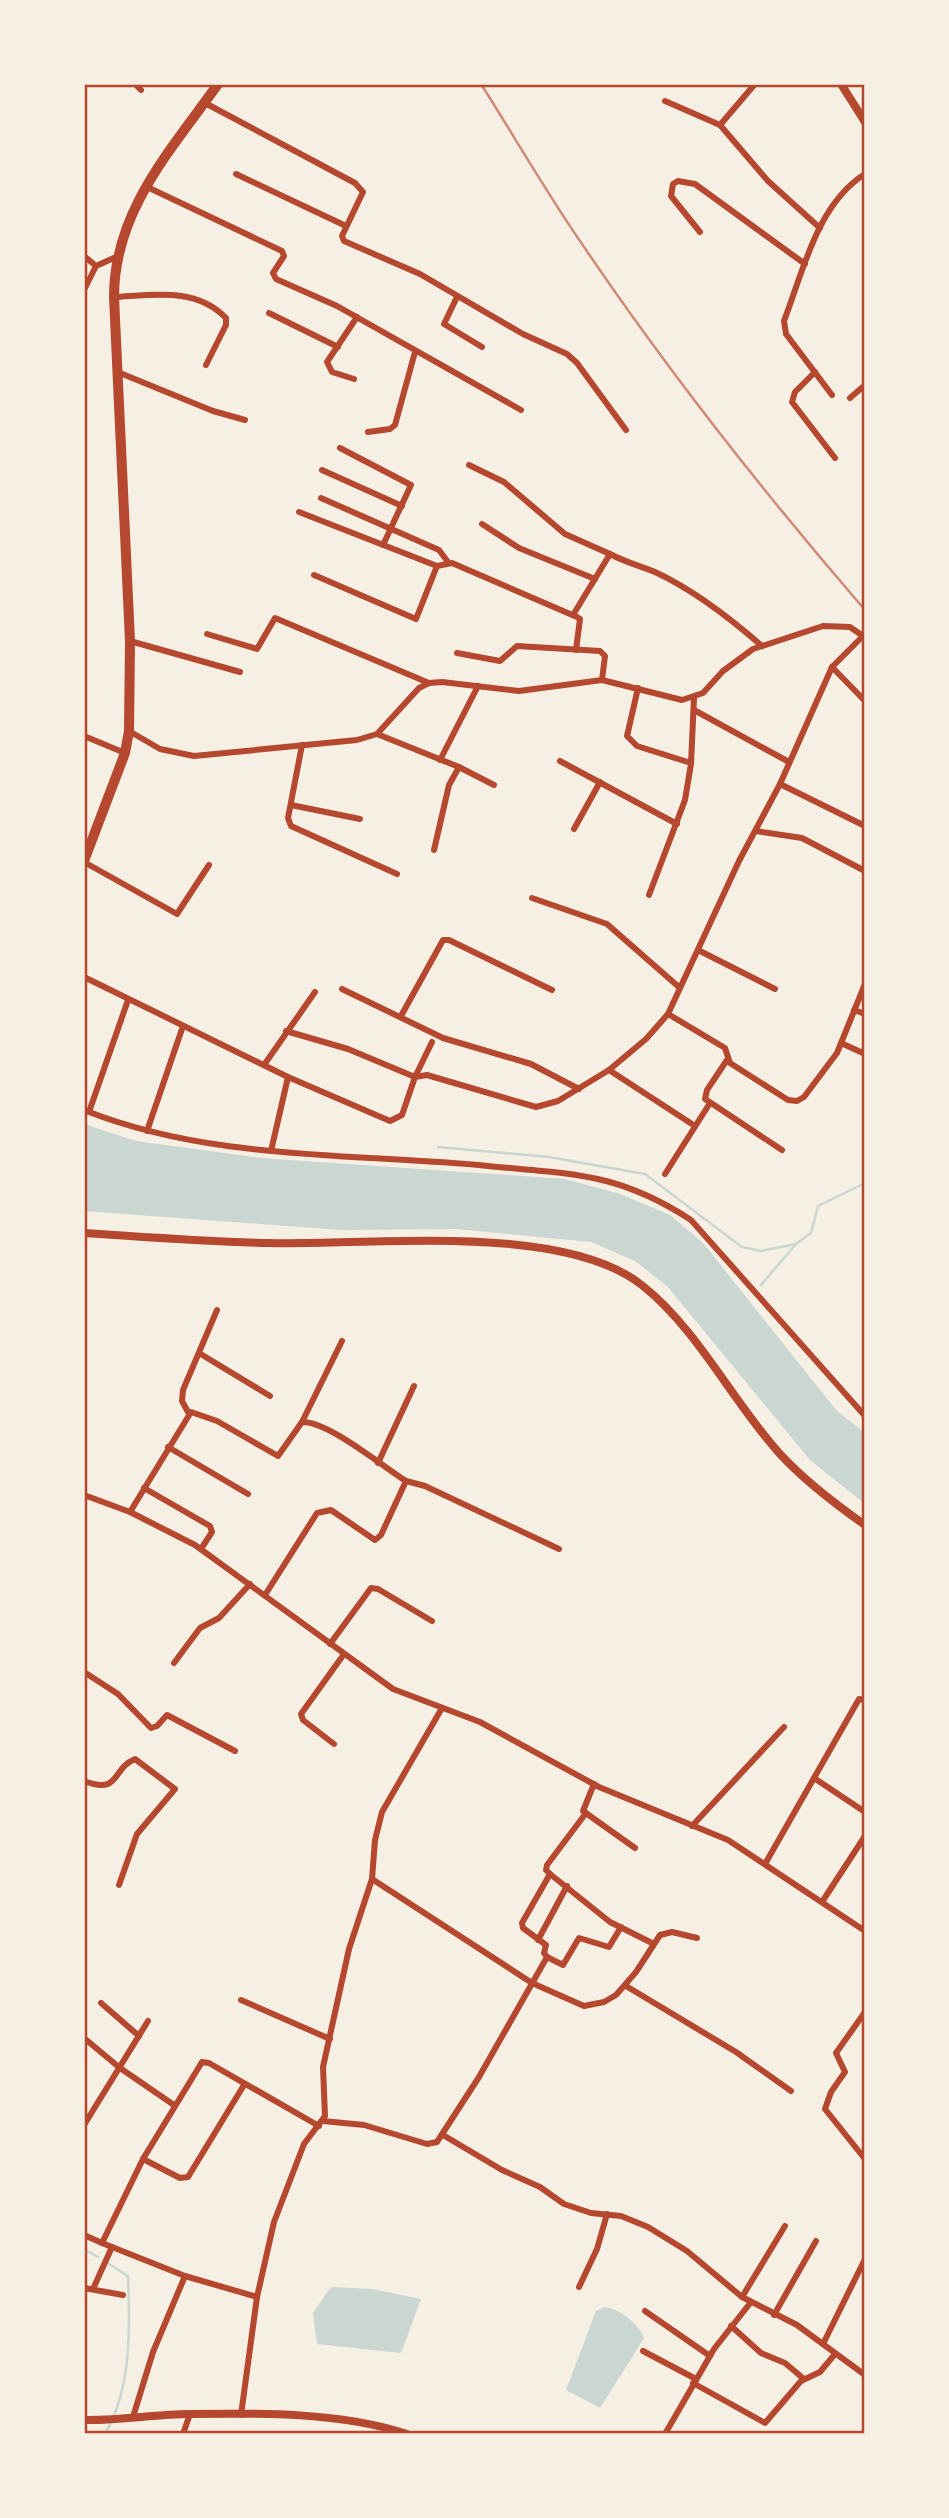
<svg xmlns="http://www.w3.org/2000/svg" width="949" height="2518" font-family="Roboto,sans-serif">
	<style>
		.water { fill: #c9d6d2 }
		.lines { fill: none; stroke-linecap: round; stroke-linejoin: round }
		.stream { stroke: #c9d6d2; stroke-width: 2.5 }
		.minor { stroke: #b5482f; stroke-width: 6 }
		.tertiary { stroke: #b5482f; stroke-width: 8 }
		.trunk { stroke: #b5482f; stroke-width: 10 }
		.rail { stroke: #cf8b77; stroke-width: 2.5 }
		.neatline { fill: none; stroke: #b5482f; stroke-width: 2.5 }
	</style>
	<rect width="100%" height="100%" fill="#f6efe4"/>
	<g class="water">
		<polygon points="84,1124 136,1141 261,1158 565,1179 620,1194 670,1215 703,1243 837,1411 865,1433 865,1504 810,1460 667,1286 635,1261 591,1242 456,1229 341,1230 84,1211"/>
		<polygon points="331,2287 372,2289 421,2299 401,2353 317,2344 313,2313"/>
		<path d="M605 2307C622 2310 637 2323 644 2338L600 2408 566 2390 596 2311Z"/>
	</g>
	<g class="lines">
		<g class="stream">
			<polyline points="438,1147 549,1157 645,1174 742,1247 761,1251 796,1244"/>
			<polyline points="761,1285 796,1244 811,1233 818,1206 865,1183"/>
			<polyline points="84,2249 98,2257"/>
			<path d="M105 2434C132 2388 130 2327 128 2276L109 2264"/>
		</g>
		<g class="minor">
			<polyline points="135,84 141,90"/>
			<polyline points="755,84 720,125 768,181 820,228"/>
			<polyline points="665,101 720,125"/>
			<polyline points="205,103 355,183 363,192 342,236 344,241 420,274 523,334 567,354 577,363 626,430"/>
			<polyline points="236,174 346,226"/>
			<polyline points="145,186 282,251 284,256 273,273 276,279 337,306 521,410"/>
			<polyline points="700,232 671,196 673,184 678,181 695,184 805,264"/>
			<polyline points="84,256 96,266"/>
			<polyline points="84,290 96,266 116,257"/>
			<path d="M114 297C154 295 196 287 226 318V325L206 365"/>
			<polyline points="457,297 444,324 482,347"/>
			<polyline points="269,313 338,347"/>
			<polyline points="815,372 795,392 792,402 835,458"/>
			<polyline points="120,373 213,411 245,420"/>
			<polyline points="354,379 332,372 327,362 357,317"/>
			<path d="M832 395 786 334 784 321C803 272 817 204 865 174"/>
			<polyline points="850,398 865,385"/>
			<polyline points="368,432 390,429 395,425 415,352"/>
			<polyline points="340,448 411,485 383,545"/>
			<polyline points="469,465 504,482 565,534 610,554 573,615"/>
			<polyline points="322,470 402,506"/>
			<polyline points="321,498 439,550 448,562"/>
			<polyline points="299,512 437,566 452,563 577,617 580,619 576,650"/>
			<polyline points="482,524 519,548 595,579"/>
			<path d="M610 554C625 562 640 566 655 572 694 590 730 618 762 646"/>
			<polyline points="314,575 416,619 437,566"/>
			<polyline points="207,634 257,649 275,618 429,683"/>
			<polyline points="130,641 240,672"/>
			<polyline points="457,653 500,661 517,646 600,651 605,656 602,680"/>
			<polyline points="832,667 865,701"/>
			<polyline points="638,688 627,736 637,746 691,763"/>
			<polyline points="694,710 789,762"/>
			<polyline points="129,731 160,749 194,756 357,740 377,734 419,688 429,683 442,682 519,691 602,680 682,700 703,693 723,671 753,649 823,626 850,627 863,636"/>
			<polyline points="377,734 459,767 494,785"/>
			<polyline points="84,736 125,753"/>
			<polyline points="302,745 288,818 291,826 397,874"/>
			<polyline points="440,760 478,686"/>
			<polyline points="560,761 677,824"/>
			<polyline points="780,784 865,826"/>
			<polyline points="291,805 360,819"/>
			<polyline points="574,829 600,782"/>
			<polyline points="756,831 802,838 865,871"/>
			<polyline points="434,850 449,785 459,767"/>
			<polyline points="84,862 177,914 209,865"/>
			<polyline points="649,895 685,800 691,764 694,698"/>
			<polyline points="532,898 607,924 680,988"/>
			<polyline points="698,950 775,989"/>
			<polyline points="84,977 288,1077 390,1121 402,1115 415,1077 427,1075 536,1107 558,1101 609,1070 646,1039 668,1014 739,861 780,784 832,667 865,634"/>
			<polyline points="342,989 443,1038 531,1064 579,1089"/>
			<polyline points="854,1010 865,1014"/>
			<polyline points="668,1014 725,1048 730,1063 788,1100 797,1101 804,1097 837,1053 865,984"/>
			<polyline points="401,1016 443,940 449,940 552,990"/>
			<polyline points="286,1031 348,1049 415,1077 432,1042"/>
			<polyline points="841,1043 865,1054"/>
			<polyline points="727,1060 707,1090 705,1099 782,1150"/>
			<polyline points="264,1065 315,992"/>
			<polyline points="609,1070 695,1126"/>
			<path d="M84 1110C211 1161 354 1153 488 1166 571 1174 618 1172 691 1220L865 1416"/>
			<polyline points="89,1112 128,1000"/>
			<polyline points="147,1131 183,1026"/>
			<polyline points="271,1151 288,1077"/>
			<polyline points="665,1174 710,1103"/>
			<polyline points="199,1353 270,1396"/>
			<polyline points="188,1412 182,1401 183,1390 217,1310"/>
			<polyline points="302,1422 342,1341"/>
			<polyline points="168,1447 248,1494"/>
			<polyline points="378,1463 414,1386"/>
			<polyline points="144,1488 210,1526 212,1532 201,1549"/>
			<polyline points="84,1495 130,1512 195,1545 393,1689 480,1722 599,1787 728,1840 865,1931"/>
			<path d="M130 1512 191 1412 217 1421 278 1456 302 1422C328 1421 382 1466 406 1481"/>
			<polyline points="265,1595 317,1513 331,1510 375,1540 381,1535 406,1481 425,1486 559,1549"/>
			<polyline points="330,1644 371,1588 378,1589 432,1621"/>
			<polyline points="174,1663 200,1628 219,1618 250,1584"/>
			<polyline points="84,1672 118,1694 151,1728 157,1726 167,1715 235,1751"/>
			<polyline points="334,1744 303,1720 301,1714 344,1654"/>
			<polyline points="814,1778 865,1812"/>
			<path d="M84 1781C121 1795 111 1769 135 1759L175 1789 137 1834 119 1885"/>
			<polyline points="594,1784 583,1811 635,1848"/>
			<polyline points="692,1826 784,1727"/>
			<polyline points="765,1864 859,1699 865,1700"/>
			<polyline points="550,1874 546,1870 547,1865 586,1813"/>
			<polyline points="372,1879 532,1983 584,2006 604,2002 616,1995 636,1972 660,1935 672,1932 697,1938"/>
			<polyline points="822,1902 865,1836"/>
			<polyline points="538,1940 567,1886"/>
			<polyline points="547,1957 563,1965 579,1938 609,1947 621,1927"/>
			<polyline points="626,1986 736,2052 791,2091"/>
			<polyline points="241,2000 330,2039"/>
			<polyline points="101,2003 139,2036"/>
			<polyline points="865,2012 836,2053 845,2072 831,2092 825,2109 865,2159"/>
			<polyline points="84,2038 120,2068 174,2105"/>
			<polyline points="323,2121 364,2125 427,2144 437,2142 479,2077 547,1957 544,1953 546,1945 523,1928 522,1923 550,1874 610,1922 654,1944"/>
			<polyline points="84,2125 148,2021"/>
			<polyline points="443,2135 502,2170 540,2187 564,2204 591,2213 621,2216 648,2227 687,2251 742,2297 797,2325 865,2375"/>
			<polyline points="143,2159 180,2178 188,2177 244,2085"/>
			<polyline points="84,2235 102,2243"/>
			<polyline points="185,2276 102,2243 143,2159 202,2062 209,2063 319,2126"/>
			<polyline points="579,2287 597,2249 607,2214"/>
			<polyline points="84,2288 123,2295"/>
			<polyline points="93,2289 112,2247"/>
			<polyline points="742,2297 785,2226"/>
			<polyline points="645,2311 710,2356"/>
			<polyline points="774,2315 816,2241"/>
			<polyline points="731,2326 761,2353 785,2363 804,2379"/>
			<polyline points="823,2344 865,2259"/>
			<polyline points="643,2351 696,2379"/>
			<polyline points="693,2383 765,2423 801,2381 820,2372 835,2354"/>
			<polyline points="241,2415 257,2297"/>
			<polyline points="133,2417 153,2352 185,2276 257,2297 274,2222 304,2144 325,2116 323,2067 349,1949 372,1879 375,1840 382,1812 442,1708"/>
			<polyline points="183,2434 190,2414"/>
			<polyline points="665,2434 714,2349 751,2302"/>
		</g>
		<g class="tertiary">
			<polyline points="841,84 865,122"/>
			<path d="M84 1233C146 1237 207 1242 269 1243 370 1246 563 1221 643 1286 699 1331 732 1401 780 1454 805 1481 835 1504 865 1525"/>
			<path d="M84 2420C120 2421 155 2414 190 2414 260 2413 341 2412 407 2434"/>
		</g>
		<path class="trunk" d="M84 861 125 753 129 731 130 641 114 297C114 211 171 150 218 84"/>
		<path class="rail" d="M481 84C514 136 545 190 580 241 667 370 763 492 865 610"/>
	</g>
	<rect width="949" height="2518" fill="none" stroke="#f6efe4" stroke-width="172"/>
	<rect x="86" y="86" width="777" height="2346" class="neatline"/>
</svg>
